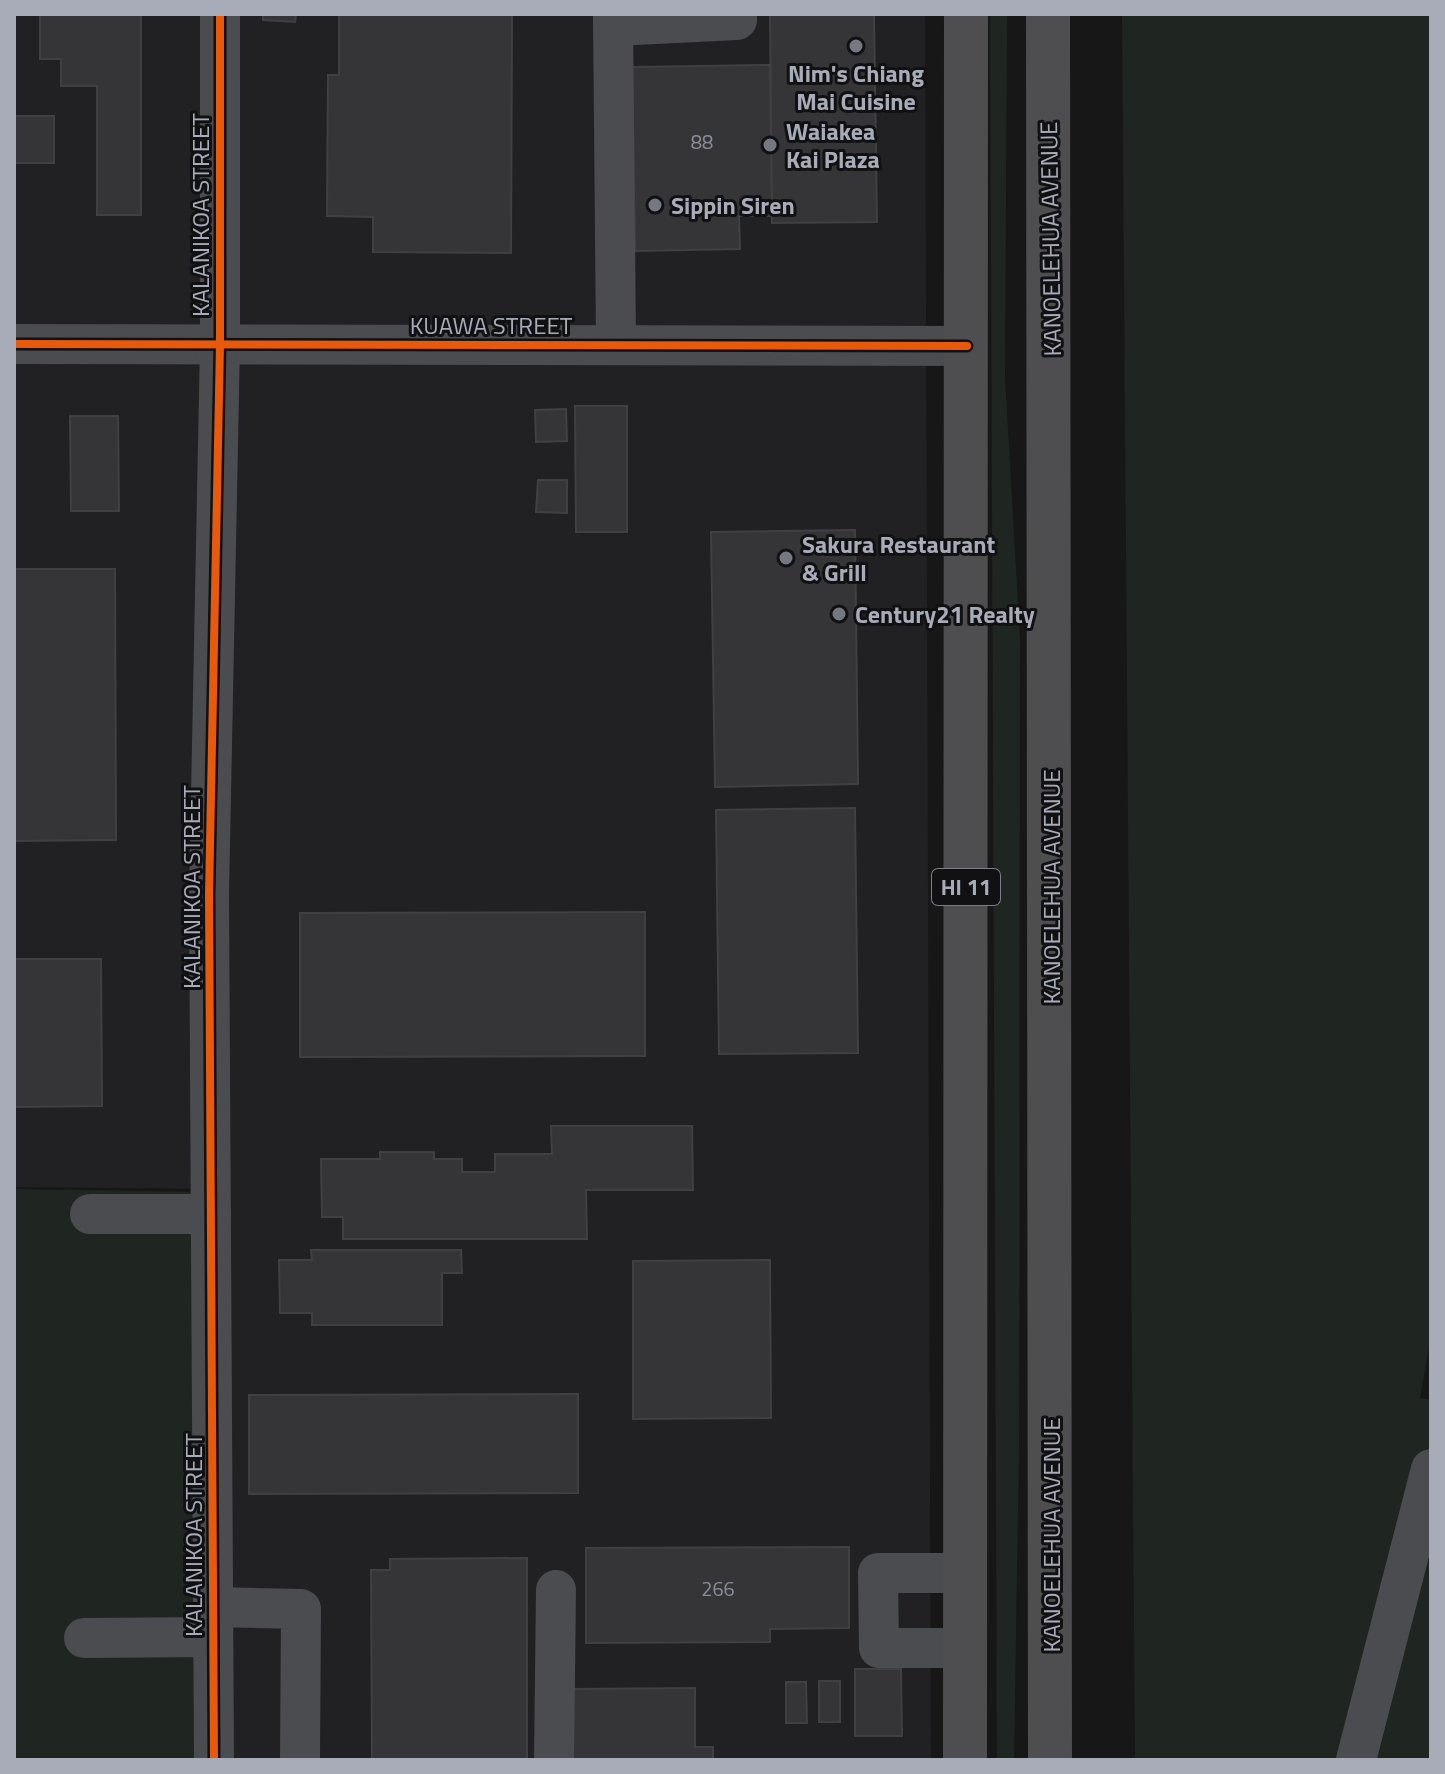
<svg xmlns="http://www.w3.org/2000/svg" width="1445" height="1774" font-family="'Titillium Web',sans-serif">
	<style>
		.built { fill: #212123 }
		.green { fill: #1f2621 }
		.building { fill: #353537; stroke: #404043; stroke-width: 2 }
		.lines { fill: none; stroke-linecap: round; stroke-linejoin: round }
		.minor { stroke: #4b4c50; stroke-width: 40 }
		.highway { stroke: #4e4e51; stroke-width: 44 }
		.cycleway-casing { stroke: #111113; stroke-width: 13 }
		.cycleway { stroke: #e8590c; stroke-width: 8 }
		.poi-dot { fill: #757880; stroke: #111113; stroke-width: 3 }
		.labels { text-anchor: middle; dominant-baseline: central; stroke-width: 6; stroke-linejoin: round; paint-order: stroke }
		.number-label { font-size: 20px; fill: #8b8e98 }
		.shield { fill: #111113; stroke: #7b7e86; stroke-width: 2 }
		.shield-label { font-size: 22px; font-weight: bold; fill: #a8acb8 }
		.poi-label { font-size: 24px; font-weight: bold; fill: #a8acb8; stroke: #111113; text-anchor: start }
		.street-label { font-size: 24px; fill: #a8acb8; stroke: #111113 }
	</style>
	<rect width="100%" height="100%" fill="#171717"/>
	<polygon class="built" points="14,14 925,14 931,1760 225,1760 218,1189 14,1187"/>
	<g class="green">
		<polygon points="990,14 1007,14 1005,376 1020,640 1019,1450 1014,1760 997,1760"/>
		<polygon points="1122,14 1431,14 1431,1336 1420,1398 1431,1400 1431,1760 1135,1760"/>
		<polygon points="14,1189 202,1192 200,1760 14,1760"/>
	</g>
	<g class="building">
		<polygon points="40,14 141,14 141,215 97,215 97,86 61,86 61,59 40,59"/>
		<polygon points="263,14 296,14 295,22 263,20"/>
		<polygon points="339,14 512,14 511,253 373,252 373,217 327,216 328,75 339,75"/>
		<polygon points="770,14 874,14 877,222 772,223"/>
		<polygon points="770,65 772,216 739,216 740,249 635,251 632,67"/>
		<rect x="14" y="116" width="40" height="47"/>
		<polygon points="575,406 627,406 627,532 576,532"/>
		<polygon points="566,409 567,441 536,442 535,410"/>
		<polygon points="70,416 118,416 119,511 71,511"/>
		<polygon points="538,480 567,480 567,513 536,512"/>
		<polygon points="855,530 858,784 715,787 711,532"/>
		<polygon points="14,569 115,569 116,840 14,841"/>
		<polygon points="855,808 858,1053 719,1054 716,810"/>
		<polygon points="645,912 645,1056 300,1057 300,913"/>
		<polygon points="14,959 101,959 102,1106 14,1107"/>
		<polygon points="551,1126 692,1126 693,1190 586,1190 587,1239 343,1239 343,1217 322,1217 321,1159 380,1159 380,1152 434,1152 434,1159 462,1159 462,1172 495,1172 495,1154 552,1154"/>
		<polygon points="311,1250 461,1250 462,1273 442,1273 442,1325 312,1325 312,1313 280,1313 279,1260 312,1260"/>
		<polygon points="770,1260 771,1418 633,1419 633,1261"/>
		<polygon points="578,1394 578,1493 249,1494 249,1395"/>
		<polygon points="849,1547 849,1628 770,1629 770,1642 586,1643 586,1548"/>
		<polygon points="527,1558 527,1760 372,1760 371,1570 390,1570 390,1559"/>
		<polygon points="855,1669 901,1669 902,1736 855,1736"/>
		<rect x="819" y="1681" width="21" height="41"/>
		<polygon points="786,1682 806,1682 807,1723 786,1723"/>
		<polygon points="695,1688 695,1747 713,1747 713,1760 573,1760 573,1689"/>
	</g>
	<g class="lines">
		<g class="minor">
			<polyline points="613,14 616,345"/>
			<polyline points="614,26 737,20 737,14"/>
			<polyline points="14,344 967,346"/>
			<polyline points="90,1214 211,1214"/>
			<polyline points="966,1573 878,1573 879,1648 966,1648"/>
			<polyline points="213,1607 301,1609 300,1760"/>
			<polyline points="84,1638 213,1637"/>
			<polyline points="214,1760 209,895 220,344 220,14"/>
			<polyline points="554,1760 556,1590"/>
			<polyline points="1356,1760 1431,1469"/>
		</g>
		<g class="highway">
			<polyline points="1048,14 1050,1760"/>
			<polyline points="965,1760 966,14"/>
		</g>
		<defs>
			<g id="cycleway">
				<polyline points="14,344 967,346"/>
				<polyline points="214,1760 209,895 220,344 220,14"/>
			</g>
		</defs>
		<use href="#cycleway" class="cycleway-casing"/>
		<use href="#cycleway" class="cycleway"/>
	</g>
	<g class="poi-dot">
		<circle cx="856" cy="46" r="8"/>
		<circle cx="770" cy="145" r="8"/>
		<circle cx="655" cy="205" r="8"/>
		<circle cx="786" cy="558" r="8"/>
		<circle cx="839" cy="614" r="8"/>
	</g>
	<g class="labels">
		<g class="number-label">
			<text x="702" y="141">88</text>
			<text x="718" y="1588">266</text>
		</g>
		<rect class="shield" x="932" y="869" width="68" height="36" rx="6"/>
		<g class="shield-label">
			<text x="966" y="887">HI 11</text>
		</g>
		<g class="poi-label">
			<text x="856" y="73" text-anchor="middle">Nim's Chiang<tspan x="856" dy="28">Mai Cuisine</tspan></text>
			<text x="786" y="131">Waiakea<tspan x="786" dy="28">Kai Plaza</tspan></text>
			<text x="671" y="205">Sippin Siren</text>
			<text x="802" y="544">Sakura Restaurant<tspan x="802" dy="28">&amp; Grill</tspan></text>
			<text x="855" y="614">Century21 Realty</text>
		</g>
		<g class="street-label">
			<text transform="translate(200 215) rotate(-90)">KALANIKOA STREET</text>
			<text transform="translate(1050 239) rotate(-91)">KANOELEHUA AVENUE</text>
			<text x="491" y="325">KUAWA STREET</text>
			<text transform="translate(191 887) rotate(-90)">KALANIKOA STREET</text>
			<text transform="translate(1051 887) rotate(-90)">KANOELEHUA AVENUE</text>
			<text transform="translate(193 1535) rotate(-90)">KALANIKOA STREET</text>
			<text transform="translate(1051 1535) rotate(-90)">KANOELEHUA AVENUE</text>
		</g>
	</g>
	<rect width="1445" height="1774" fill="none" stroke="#a8acb8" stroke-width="32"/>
</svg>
